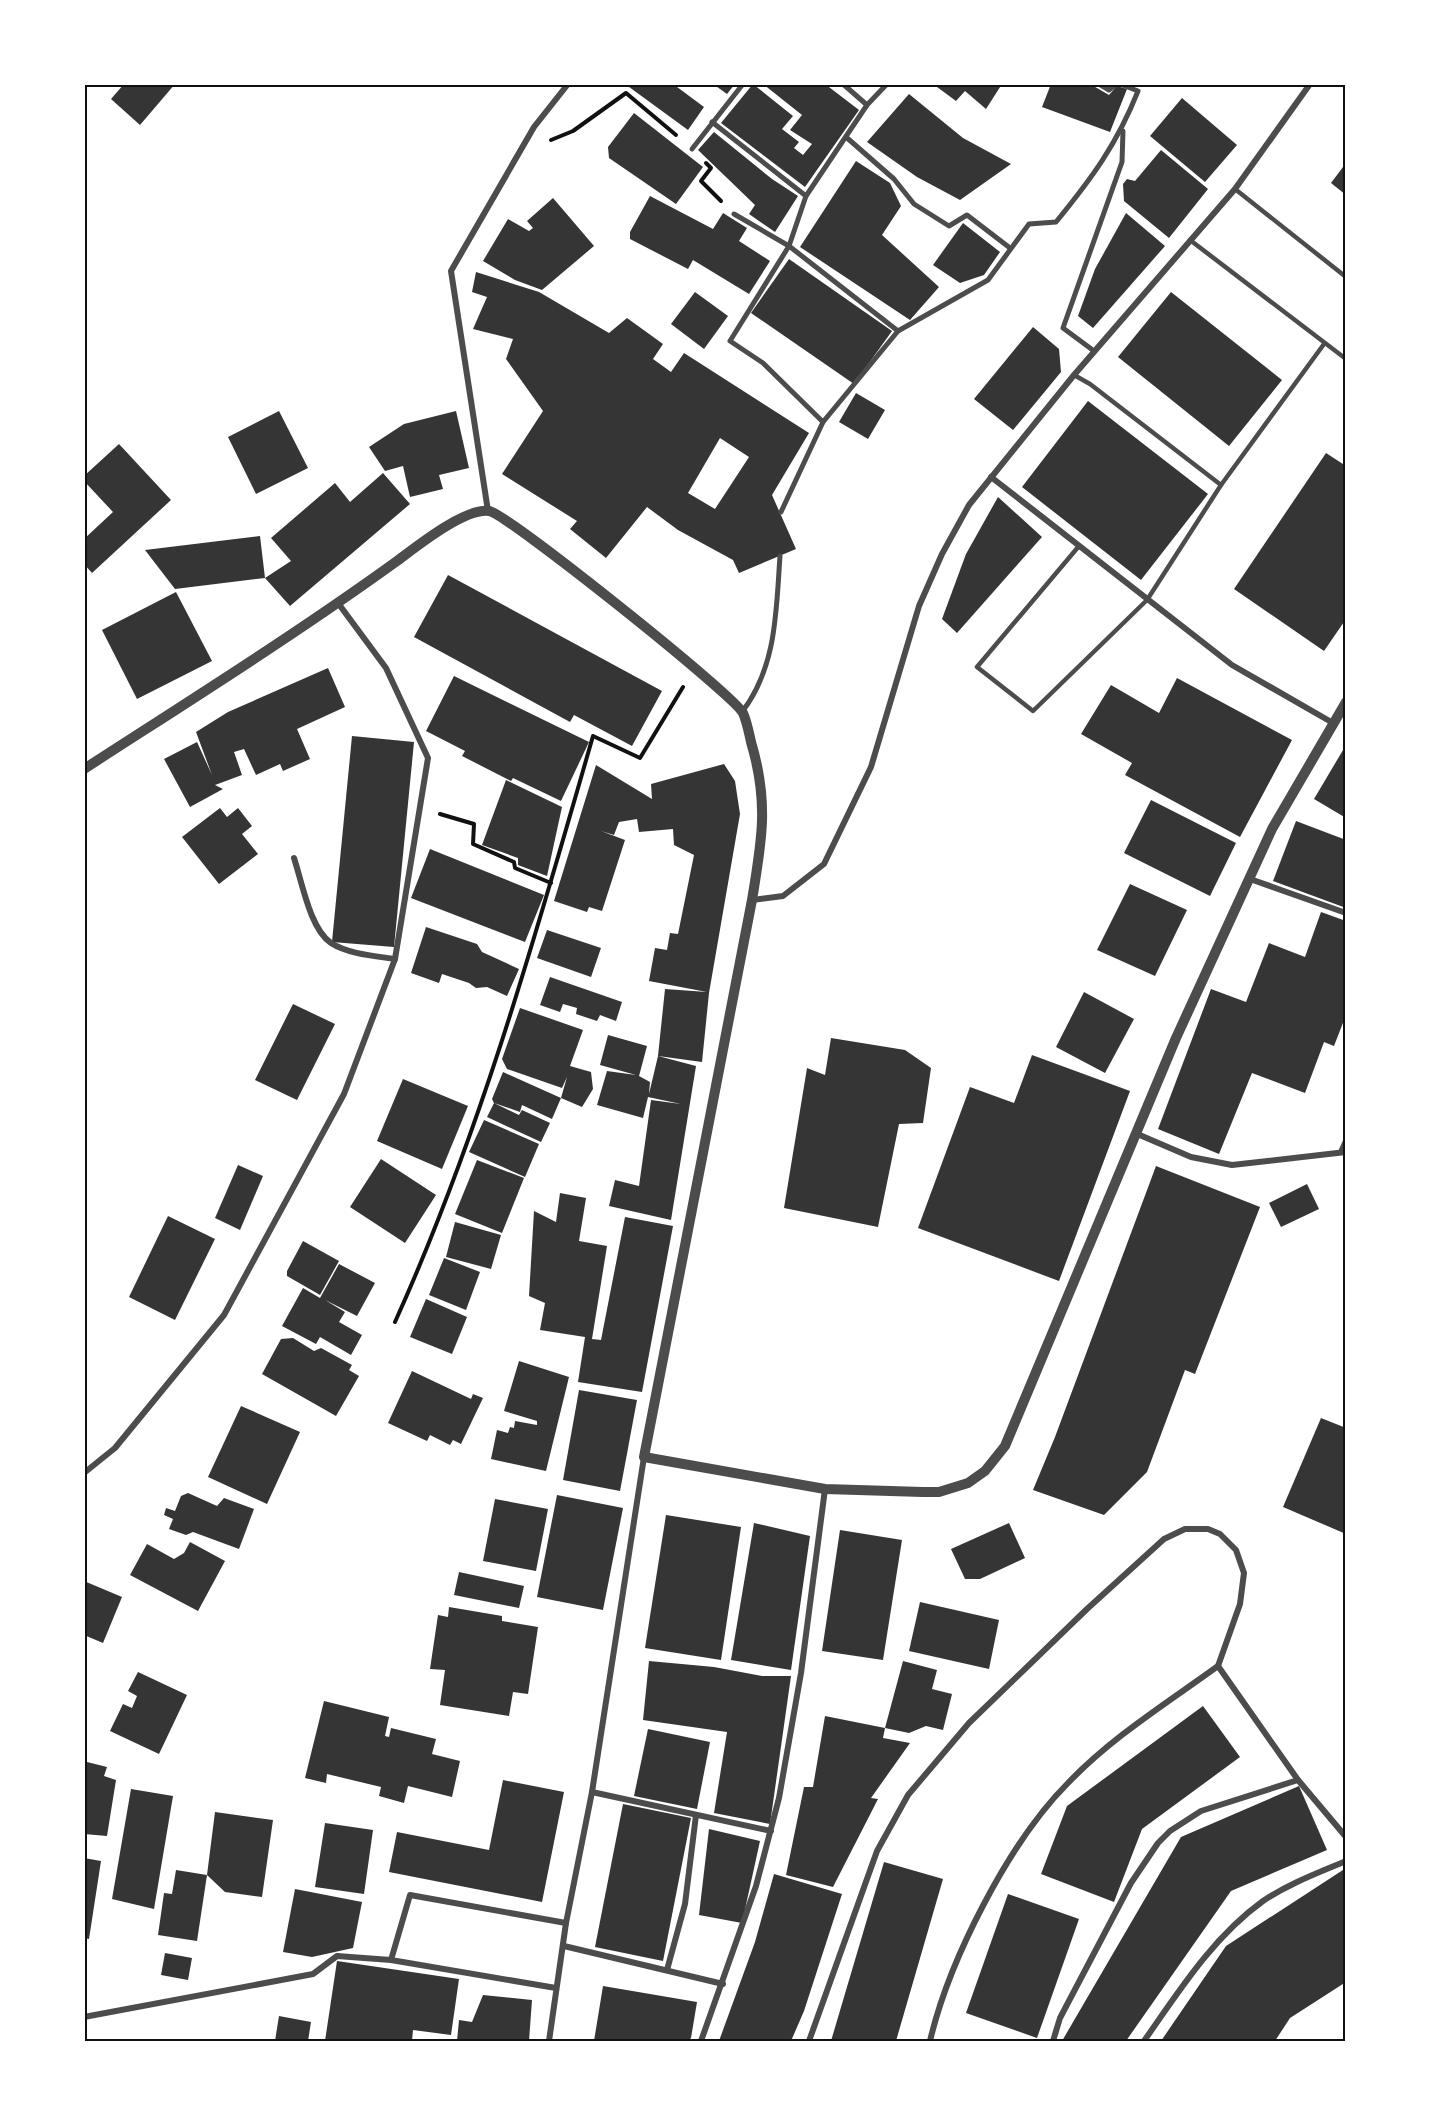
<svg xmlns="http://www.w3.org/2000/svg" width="1430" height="2125" font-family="Ubuntu,sans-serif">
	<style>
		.building { fill: #353535; fill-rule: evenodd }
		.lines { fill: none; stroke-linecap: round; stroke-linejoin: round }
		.path { stroke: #111; stroke-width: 4 }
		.service { stroke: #4c4c4c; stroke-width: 4.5 }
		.pedestrian { stroke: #4c4c4c; stroke-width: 5 }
		.minor { stroke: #4c4c4c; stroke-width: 6 }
		.tertiary { stroke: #4c4c4c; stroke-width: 10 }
		.neatline { fill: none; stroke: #111; stroke-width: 2 }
	</style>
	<rect width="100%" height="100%" fill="#fff"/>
	<g class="building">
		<polygon points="124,84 175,84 140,125 111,99"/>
		<polygon points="625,84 673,84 704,107 688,130"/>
		<polygon points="713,84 735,84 727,94"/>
		<polygon points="753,84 793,116 782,129 799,142 794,148 803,155 812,144 790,130 802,115 763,84 825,84 859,110 805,187 721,123"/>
		<polygon points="933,84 1002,84 986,109 965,91 956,101"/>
		<polygon points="1051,84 1090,84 1109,95 1117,86 1127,89 1110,132 1042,107"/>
		<polygon points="909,94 963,138 1011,164 960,200 917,177 867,142"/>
		<polygon points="1182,98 1237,145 1205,182 1150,136"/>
		<polygon points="634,113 703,167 676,204 609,158 608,147"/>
		<polygon points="714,132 772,179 798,196 775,232 749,214 755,205 698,150"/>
		<polygon points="1161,150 1208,189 1169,238 1124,201 1123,184 1127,179 1135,181"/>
		<polygon points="856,161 890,183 901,206 882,235 939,287 910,320 800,247"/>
		<polygon points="1346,163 1346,195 1331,183"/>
		<polygon points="650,196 713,229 723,213 747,228 739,241 770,261 749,294 693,260 688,269 630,239 630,232"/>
		<polygon points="553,198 594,246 542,290 515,280 483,261 508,219 529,231 533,228 527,221"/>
		<polygon points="1126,213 1165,246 1093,328 1078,316 1095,269"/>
		<polygon points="963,223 1000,252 984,275 960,283 933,265"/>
		<polygon points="789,259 892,331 854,384 751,313"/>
		<path d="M476 272 539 292 609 333 627 318 663 344 653 359 671 372 684 353 809 433 772 495 796 549 739 573 733 560 678 530 647 507 606 558 570 529 577 521 502 474 543 411 506 359 513 339 473 329 487 297 472 292ZM720 438 749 457 715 509 688 493Z"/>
		<polygon points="695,292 728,316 704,349 671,324"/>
		<polygon points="1171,292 1282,380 1229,446 1118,357"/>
		<polygon points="1033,327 1059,349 1061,372 1013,430 974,399"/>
		<polygon points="856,393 885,410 868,439 839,422"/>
		<polygon points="1088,401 1208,494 1141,580 1022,487"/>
		<polygon points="279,411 308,468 256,494 228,437"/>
		<polygon points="456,411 469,468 439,475 443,489 410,497 403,466 385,471 369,447 404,424"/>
		<polygon points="119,444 171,500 92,573 84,564 84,539 113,512 84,481 84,476"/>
		<polygon points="1326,453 1346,466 1346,619 1324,651 1234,589"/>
		<polygon points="383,473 410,504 290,606 265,578 175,589 145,550 260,536 265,578 291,561 271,538 335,483 350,502"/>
		<polygon points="998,497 1042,537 957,633 942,619 966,554"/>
		<polygon points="448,575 662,691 632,746 574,715 570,722 414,637"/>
		<polygon points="176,592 212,661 137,699 102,630"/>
		<polygon points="328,668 345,707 297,729 310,759 283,771 280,764 256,775 244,749 234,752 242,775 215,785 223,789 190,807 164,759 197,742 212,775 196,732 228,712"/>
		<polygon points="454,676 589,742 561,801 513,778 511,781 462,756 465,751 426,731"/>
		<polygon points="1177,678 1292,740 1240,837 1125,775 1132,763 1081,734 1111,685 1159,713"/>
		<polygon points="352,736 414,742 394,947 332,942"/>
		<polygon points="1346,745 1346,818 1314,799"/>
		<polygon points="724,764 735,781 740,814 709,993 702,1062 658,1056 696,1066 671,1220 609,1206 615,1180 639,1186 651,1100 681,1104 648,1097 643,1118 597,1105 607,1071 636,1075 600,1065 608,1035 647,1046 639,1076 650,1082 649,1094 658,1056 665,989 707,992 649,981 655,948 667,950 670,933 678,934 694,855 674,845 673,829 639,832 637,819 619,822 614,835 601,831 625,840 602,911 589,907 587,912 554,901 596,765 652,799 651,784"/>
		<polygon points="506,780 562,807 547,876 518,865 518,858 482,845"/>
		<polygon points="1151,800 1236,843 1210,896 1124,853"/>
		<polygon points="220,808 227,817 238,808 252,826 242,834 258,854 219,884 182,837"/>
		<polygon points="1296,821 1346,840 1346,908 1273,881"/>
		<polygon points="430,849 544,895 525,942 411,898"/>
		<polygon points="1130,884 1187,910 1155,976 1097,950"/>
		<polygon points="1321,912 1346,921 1346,1015 1334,1046 1324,1042 1305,1093 1252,1073 1219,1154 1158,1129 1211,989 1246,1002 1269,943 1305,957"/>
		<polygon points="426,927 477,944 482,952 519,969 507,996 487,987 476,988 469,983 442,974 439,983 411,973"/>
		<polygon points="547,930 601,948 591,977 537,958"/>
		<polygon points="550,977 622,1002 616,1021 600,1015 597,1021 576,1014 577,1008 563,1004 560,1012 540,1005"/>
		<polygon points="1084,992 1134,1019 1105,1073 1056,1047"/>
		<polygon points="293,1004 335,1024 297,1100 255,1080"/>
		<polygon points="520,1008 583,1030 570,1066 591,1072 593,1089 582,1107 561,1098 567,1077 562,1088 507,1069 502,1059"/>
		<polygon points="831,1038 905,1050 931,1068 923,1123 899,1124 878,1227 784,1208 807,1068 825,1075"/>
		<polygon points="1032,1055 1130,1091 1059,1281 918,1228 970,1087 1014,1103"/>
		<polygon points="503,1072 561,1098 552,1119 522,1105 520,1112 494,1103 519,1115 522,1110 550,1123 541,1142 487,1117 494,1103 492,1099"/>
		<polygon points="403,1079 468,1106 442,1169 377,1141"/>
		<polygon points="484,1120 539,1144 525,1177 469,1152"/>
		<polygon points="381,1159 436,1195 405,1243 350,1207"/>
		<polygon points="477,1160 524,1178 502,1233 455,1214"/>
		<polygon points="238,1165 263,1176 240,1230 215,1218"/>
		<polygon points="1156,1166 1260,1207 1195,1374 1185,1370 1147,1472 1104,1515 1033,1490 1055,1437"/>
		<polygon points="1307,1184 1319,1209 1281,1227 1269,1203"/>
		<polygon points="560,1193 586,1198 579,1241 607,1246 592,1339 601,1340 625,1217 673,1226 642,1392 578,1382 585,1337 540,1330 545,1303 529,1296 534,1211 556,1222"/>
		<polygon points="168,1216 215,1239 175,1320 129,1297"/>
		<polygon points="455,1222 501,1235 491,1269 446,1257"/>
		<polygon points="303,1241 339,1261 320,1295 287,1276 287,1271"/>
		<polygon points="444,1258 480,1272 466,1310 429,1295"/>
		<polygon points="339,1264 375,1283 357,1316 325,1300 345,1312 339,1322 362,1335 351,1355 320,1337 316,1344 282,1326 303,1288 320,1298"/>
		<polygon points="426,1299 467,1317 452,1354 410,1337"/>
		<polygon points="293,1338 314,1351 321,1348 352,1365 349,1370 359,1376 336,1416 262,1374 281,1339"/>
		<polygon points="519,1361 569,1377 546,1471 491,1459 497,1430 508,1433 510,1427 514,1428 515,1421 537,1425 537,1421 504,1411"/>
		<polygon points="412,1371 471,1399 473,1394 483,1398 461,1444 453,1440 450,1445 430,1435 427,1441 388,1423"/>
		<polygon points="579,1390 637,1400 620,1491 563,1480"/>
		<polygon points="241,1406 300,1432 267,1504 208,1477"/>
		<polygon points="1321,1418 1346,1428 1346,1534 1283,1507"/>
		<polygon points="188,1493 217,1506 224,1498 254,1509 239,1549 193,1532 186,1535 169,1529 173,1519 164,1515 166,1508 175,1511 181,1496"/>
		<polygon points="557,1495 623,1508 603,1610 537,1597"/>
		<polygon points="495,1499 548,1509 536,1571 483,1561"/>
		<polygon points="666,1515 741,1527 721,1660 645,1648"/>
		<polygon points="754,1523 810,1536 791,1670 731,1660"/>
		<polygon points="1009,1523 1025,1558 980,1579 965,1579 951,1549"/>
		<polygon points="840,1530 902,1540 883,1660 822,1651"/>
		<polygon points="190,1542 225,1561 198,1611 130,1575 147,1544 174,1559 184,1553"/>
		<polygon points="459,1572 524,1586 519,1608 454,1595"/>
		<polygon points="84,1581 122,1597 103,1643 84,1635"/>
		<polygon points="920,1602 999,1620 989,1669 909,1651"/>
		<polygon points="449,1607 502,1616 502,1621 538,1627 528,1694 513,1692 509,1716 440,1705 445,1670 430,1669 438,1615 448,1617"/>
		<polygon points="649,1661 714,1667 762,1676 791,1676 770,1824 714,1813 727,1732 643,1720"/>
		<polygon points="903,1661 937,1670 932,1689 952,1694 943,1730 926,1726 909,1733 885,1728"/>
		<polygon points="138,1672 187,1695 159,1754 110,1731 123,1704 132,1708 137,1696 128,1691"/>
		<polygon points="324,1701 389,1717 385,1736 389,1737 391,1728 436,1739 432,1754 460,1761 452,1797 408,1786 404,1803 379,1796 381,1787 327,1774 326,1783 305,1778"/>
		<polygon points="1203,1706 1240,1757 1142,1829 1114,1902 1041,1874 1067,1806"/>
		<polygon points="825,1716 885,1728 883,1738 910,1743 871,1798 878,1799 833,1887 786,1875 804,1787 813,1787"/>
		<polygon points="648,1729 710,1742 697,1809 634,1796"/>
		<polygon points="87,1762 107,1767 104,1776 116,1780 107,1836 84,1834 84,1774"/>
		<polygon points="503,1780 564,1792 542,1902 389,1872 397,1832 489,1850"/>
		<polygon points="1299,1786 1327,1850 1231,1891 1126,2041 1062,2041 1181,1837"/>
		<polygon points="131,1789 173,1796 154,1909 112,1899"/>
		<polygon points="623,1804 691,1818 663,1961 595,1947"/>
		<polygon points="215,1812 273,1820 262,1897 225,1892 207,1875 197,1941 158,1935 164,1893 172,1894 176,1870 207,1875"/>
		<polygon points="325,1823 373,1830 364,1894 315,1887"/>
		<polygon points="709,1829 760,1841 742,1923 699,1915"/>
		<polygon points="84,1858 101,1861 89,1939 84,1938"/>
		<polygon points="884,1862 943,1879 896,2041 831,2041"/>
		<polygon points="1346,1868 1346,1982 1290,2018 1275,2041 1161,2041 1226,1946"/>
		<polygon points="774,1874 842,1894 804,2011 791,2041 719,2041 755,1942"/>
		<polygon points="295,1889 362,1902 353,1948 312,1957 283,1952"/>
		<polygon points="1008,1894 1079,1919 1037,2038 966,2013"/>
		<polygon points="165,1953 192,1958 188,1980 161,1975"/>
		<polygon points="337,1961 459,1979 451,2035 413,2030 412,2041 325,2041"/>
		<polygon points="603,1986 697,2002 691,2038 688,2041 594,2041"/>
		<polygon points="483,1995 532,2000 529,2041 457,2041 459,2020 472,2022"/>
		<polygon points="279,2016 311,2022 308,2041 275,2041"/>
	</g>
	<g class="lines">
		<g class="path">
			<polyline points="551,140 573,131 626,93 676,135"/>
			<polyline points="706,163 711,168 701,181 721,201"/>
			<polyline points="440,814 474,824 473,844 514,862 515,868 551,883"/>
			<path d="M395 1322C480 1134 536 934 593 736L640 758 683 687"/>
		</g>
		<g class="service">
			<polyline points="1235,189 1346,277"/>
			<polyline points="1190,240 1346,359"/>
			<polyline points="1074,375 1090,384 1221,485 1147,600 1033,711 977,667 1079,546"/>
			<polyline points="1221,485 1324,344"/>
		</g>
		<g class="pedestrian">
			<polyline points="843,84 867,105"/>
			<polyline points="1099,84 1109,90 1117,84"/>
			<polyline points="712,122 806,196"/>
			<polyline points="846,137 894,179 914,204 949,226 967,215 1010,248"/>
			<polyline points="692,149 743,84"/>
			<polyline points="734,214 789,246 898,331"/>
			<polyline points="1094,351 1063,328 1122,162 1123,131"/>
			<path d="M823 422 898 331 988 280 1029 224 1056 222C1092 178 1117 144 1138 91L1120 84"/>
			<polyline points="781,512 823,422 763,363 730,341 789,246 806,196 867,105 887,84"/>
			<path d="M742 712C777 666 776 611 780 556"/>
		</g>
		<g class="minor">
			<polyline points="991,477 1232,665 1333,723"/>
			<polyline points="488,511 451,271 534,127 568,84"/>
			<path d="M294 858C302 882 310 929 331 943 348 954 375 956 395 959"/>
			<polyline points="1250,879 1346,913"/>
			<polyline points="752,900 783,896 824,864 871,767 919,606 942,554 969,505 1074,375 1235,189 1310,84"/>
			<polyline points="1135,1133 1191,1157 1232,1165 1346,1152"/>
			<polyline points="1341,1152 1346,1141"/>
			<polyline points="84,1473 115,1448 224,1315 344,1094 395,959 428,758 386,668 338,603"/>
			<polyline points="592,1792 771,1831"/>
			<polyline points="564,1946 723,1984"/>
			<polyline points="667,1970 685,1904 696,1815"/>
			<polyline points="556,1988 391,1960 410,1895 566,1923"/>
			<polyline points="84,2017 313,1974 337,1956 391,1960"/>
			<polyline points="549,2041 566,1923 592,1792 644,1457"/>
			<polyline points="701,2041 756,1886 779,1798 801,1673 825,1489"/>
			<polyline points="809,2041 877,1851 908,1795 969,1723 1087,1609 1164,1539 1185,1529 1208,1529 1220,1534 1236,1550 1244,1573 1240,1604 1218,1666 1298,1780 1346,1837"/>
			<path d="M930 2041C949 1960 1009 1842 1068 1783 1112 1737 1167 1703 1218 1666"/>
			<polyline points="1053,2041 1060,2018 1131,1883 1158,1843 1170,1831 1201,1811 1298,1780"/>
			<path d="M1144 2041C1179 1991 1213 1937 1263 1901 1288 1884 1318 1873 1346 1861"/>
		</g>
		<path class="tertiary" d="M84 769C189 701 296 634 397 561 416 547 464 508 489 511 506 513 733 694 743 713 747 722 749 733 751 742 769 802 762 840 752 900L644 1457 825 1489 923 1492H939L968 1483 985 1471 1005 1446 1176 1038 1272 829 1346 702"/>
	</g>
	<rect width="1430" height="2125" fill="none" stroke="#ffffff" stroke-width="171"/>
	<rect x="86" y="86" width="1258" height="1954" class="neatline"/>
</svg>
